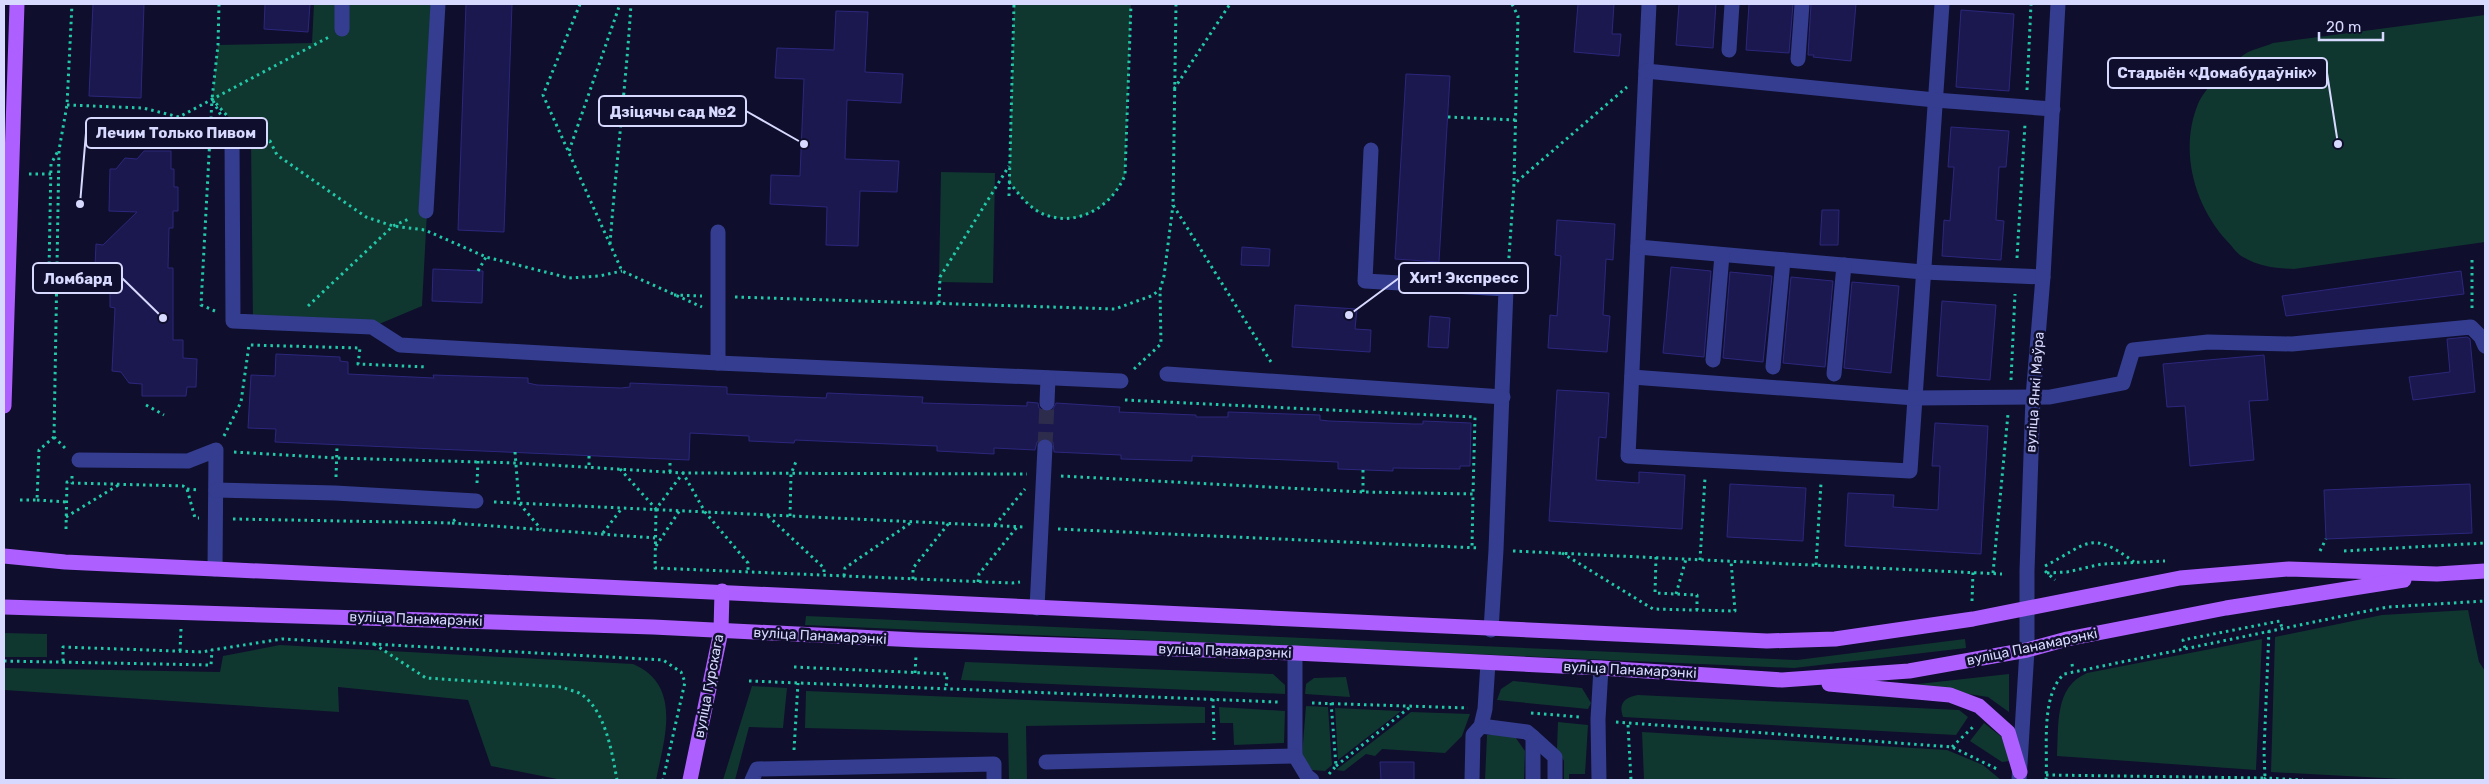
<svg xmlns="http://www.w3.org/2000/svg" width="2489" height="784" font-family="Rubik,sans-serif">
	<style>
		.green { fill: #103630 }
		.building { fill: #1b184f; stroke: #2c277d }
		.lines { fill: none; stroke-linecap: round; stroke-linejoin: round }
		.minor-tunnel { stroke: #2d2c4c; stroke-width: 15; stroke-dasharray: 15 8; stroke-linecap: butt }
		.path { stroke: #22c9a8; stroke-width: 3; stroke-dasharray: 2.5 4; stroke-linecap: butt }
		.minor { stroke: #343d90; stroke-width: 15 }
		.major { stroke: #ad5fff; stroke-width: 15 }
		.labels { text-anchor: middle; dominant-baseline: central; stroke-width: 5; stroke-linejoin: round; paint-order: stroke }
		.street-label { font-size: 14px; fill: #d8d9ff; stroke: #0f0e2c }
		.leader { fill: none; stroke: #d8d9ff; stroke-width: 2 }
		.callout-dot { fill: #d8d9ff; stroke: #0f0e2c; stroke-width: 2 }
		.callout { fill: #0f0e2c; stroke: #d8d9ff; stroke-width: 2 }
		.callout-label { font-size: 15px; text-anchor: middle; font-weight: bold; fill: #d8d9ff }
	</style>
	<rect width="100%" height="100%" fill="#0f0e2c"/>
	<g class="green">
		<polygon points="314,4 438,4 422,306 372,327 253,322 251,141 212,99 218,45 312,43"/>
		<path d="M1014 4H1131L1125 175C1112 207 1077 229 1043 214 1029 209 1018 193 1009 182Z"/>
		<path d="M2485 15V242L2294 269C2275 268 2260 267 2243 257 2237 254 2232 246 2227 241 2194 205 2179 150 2198 104 2205 87 2230 64 2245 54 2252 49 2264 47 2273 43Z"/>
		<polygon points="941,172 995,173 993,283 939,282"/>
		<polygon points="2468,610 2479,662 2485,671 2485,780 2421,780 2271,772 2275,637 2382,615"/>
		<polygon points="806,616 1797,660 1965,639 1966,648 1794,668 805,625"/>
		<polygon points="4,633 47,634 47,657 4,657"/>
		<path d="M2262 639 2256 770 2057 756C2059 725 2054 687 2087 673Z"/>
		<path d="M280 645 633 664C683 685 664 740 656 780H562L491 766 468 700 338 687 339 712 4 690V668L220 672 223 656Z"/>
		<polygon points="965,662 1273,674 1285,685 1285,694 961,680"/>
		<polygon points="2009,674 2009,712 1988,697 1909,685"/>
		<polygon points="1346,677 1350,697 1305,694 1306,684 1314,678"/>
		<polygon points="1513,681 1582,688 1591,703 1588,709 1497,700 1501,689"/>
		<polygon points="752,686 787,688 783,728 749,727 735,780 723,780"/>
		<polygon points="806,691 1205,707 1205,723 1026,726 1027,780 1009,780 1008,733 805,728"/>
		<path d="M1638 695 1959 710 1968 717 1956 735 1623 717C1618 703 1625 697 1638 695Z"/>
		<polygon points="1306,706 1328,707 1332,765 1325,771 1312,770 1302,755"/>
		<polygon points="1219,707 1285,711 1284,743 1234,745 1233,723 1220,723"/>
		<polygon points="1335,708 1400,711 1401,711 1338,760"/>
		<polygon points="1411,712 1470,714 1462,736 1445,753 1382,749 1375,756 1366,754 1344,771 1336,770"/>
		<polygon points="1558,722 1588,725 1585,774 1569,774 1569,780 1564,780 1564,761 1557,749"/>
		<polygon points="1984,723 2008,742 2010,761 2002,762 1970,741"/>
		<polygon points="1642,732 1947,750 1983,765 2001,780 1644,780"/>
		<polygon points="1513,734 1525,751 1524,780 1485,780 1487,735"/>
	</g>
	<g class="building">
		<polygon points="93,4 144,4 141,98 89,96"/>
		<polygon points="265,4 310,4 308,32 264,29"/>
		<polygon points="466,4 512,4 504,232 458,230"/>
		<polygon points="1578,4 1614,4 1612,34 1621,34 1619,56 1574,52"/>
		<polygon points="1679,4 1716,4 1713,48 1676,45"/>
		<polygon points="1749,4 1793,4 1789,53 1746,50"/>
		<polygon points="1811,4 1856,4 1851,61 1813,57 1814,55 1808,55"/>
		<polygon points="1961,10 2014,14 2009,91 1956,87"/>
		<polygon points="836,11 868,12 865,72 903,74 901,103 847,100 845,159 899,161 897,192 860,191 858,246 826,245 827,207 770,204 771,175 800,176 804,79 775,78 777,48 834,50"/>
		<polygon points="1406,74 1450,76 1439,262 1395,259"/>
		<polygon points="1951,127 2009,131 2006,167 1999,167 1996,220 2004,221 2001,260 1942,256 1944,220 1950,221 1954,167 1948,167"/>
		<polygon points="144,151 171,151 171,169 174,169 174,187 178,187 178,211 173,211 173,228 169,228 168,268 173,268 173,340 183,340 183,358 197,359 196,387 187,387 186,396 142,396 142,384 129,383 121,372 112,371 115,308 110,307 110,289 94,289 96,244 103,245 137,212 109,211 110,169 116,169 125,158 137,159"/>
		<polygon points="1822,210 1839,210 1838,245 1820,245"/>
		<polygon points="1557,220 1615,224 1613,260 1606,259 1603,315 1610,316 1607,352 1548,348 1550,315 1557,316 1561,256 1555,255"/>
		<polygon points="1242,247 1270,249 1269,266 1241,265"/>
		<polygon points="1671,267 1711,271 1704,357 1663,353"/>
		<polygon points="433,269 483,271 482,303 432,301"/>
		<polygon points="2461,271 2464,294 2286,316 2282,296"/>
		<polygon points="1730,272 1772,276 1763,362 1723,358"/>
		<polygon points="1791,277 1833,281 1825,367 1783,363"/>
		<polygon points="1852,282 1899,286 1891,373 1844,368"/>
		<polygon points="1942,301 1996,305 1990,380 1937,376"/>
		<polygon points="1295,305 1357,309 1355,329 1371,330 1370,352 1292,347"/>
		<polygon points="1430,316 1450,318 1448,348 1428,347"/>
		<polygon points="2467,337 2470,339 2475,392 2413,400 2409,377 2450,372 2447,339"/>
		<polygon points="276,354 340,357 340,361 348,362 348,374 434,378 433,375 528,378 528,383 537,385 621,388 630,387 630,383 727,387 727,394 774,396 826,398 827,393 923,397 922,403 1027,406 1027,402 1038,403 1039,408 1046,412 1052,411 1056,403 1120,407 1119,412 1196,415 1196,417 1228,417 1228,412 1320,415 1320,420 1329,421 1414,424 1423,424 1423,421 1471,423 1470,466 1460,466 1460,469 1393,468 1393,471 1338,469 1338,462 1192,456 1192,461 1121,459 1121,455 1054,452 1053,442 1045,438 1037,442 1035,450 994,448 994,454 937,451 937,446 795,440 794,443 749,441 749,436 690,433 689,460 275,442 276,429 248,428 251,375 275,376"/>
		<polygon points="2264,355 2268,400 2249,401 2254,460 2190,466 2185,406 2167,407 2163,364"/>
		<polygon points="1557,390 1609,393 1606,438 1599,437 1596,480 1639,483 1639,472 1685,475 1682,529 1549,521"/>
		<polygon points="1935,423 1988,426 1981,554 1845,546 1848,493 1894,495 1893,507 1938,510 1940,466 1932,466"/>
		<polygon points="1730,484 1806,488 1803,541 1727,537"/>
		<polygon points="2470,484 2472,533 2326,539 2324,490"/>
		<polygon points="1380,762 1414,762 1414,780 1381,780"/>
	</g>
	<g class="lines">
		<polyline class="minor-tunnel" points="1045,447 1047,403"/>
		<g class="path">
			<polyline points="219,4 218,45 212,99 224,121"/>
			<polyline points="580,4 543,95 622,271 702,307"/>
			<polyline points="1176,4 1173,205 1271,362"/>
			<polyline points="1512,4 1518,16 1514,183"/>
			<polyline points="1174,89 1230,4"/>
			<polyline points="2027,90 2031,4"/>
			<polyline points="67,105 143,108 179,117 329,37"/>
			<polyline points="1448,117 1516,120"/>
			<polyline points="250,140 270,141 277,155 366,217 393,226 425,230 486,257 569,278 599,276 622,271"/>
			<polyline points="569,151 620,4"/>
			<polyline points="29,174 51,174"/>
			<path d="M1009 182C1018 193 1029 208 1043 214 1077 228 1112 207 1125 175L1131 4"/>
			<polyline points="1009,196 1014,4"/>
			<path d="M610 244C616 164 626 84 631 4"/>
			<polyline points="2017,258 2025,124"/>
			<polyline points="2472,260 2472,309"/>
			<polyline points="56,270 49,270 51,164 58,151"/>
			<polyline points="478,271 486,257"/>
			<polyline points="1508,271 1514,184 1627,87"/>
			<polyline points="674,295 702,296"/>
			<polyline points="735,297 1115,309 1151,296 1160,290"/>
			<polyline points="939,303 940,277 1009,166"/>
			<polyline points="308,306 393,226 411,218"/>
			<polyline points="215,311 201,305 212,99 230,119"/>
			<polyline points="1134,369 1161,344 1160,290 1164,276 1173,205"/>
			<polyline points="2011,380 2015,294"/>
			<polyline points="1125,400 1475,417 1473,494"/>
			<polyline points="146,405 164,415"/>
			<polyline points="224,436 241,402 249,345 360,348 358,364 427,367"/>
			<polyline points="54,437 67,450"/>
			<polyline points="234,452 336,458 517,463 683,473 1027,474"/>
			<polyline points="515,452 519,503 541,529"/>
			<polyline points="589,456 589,467"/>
			<polyline points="620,469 656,509 683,473 705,512 748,563 748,573"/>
			<polyline points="670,472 670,460"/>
			<polyline points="72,476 72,483 183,486 187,489 195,518 199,518"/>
			<polyline points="1061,476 1363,492 1473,494 1472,548"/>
			<polyline points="336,477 337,447"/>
			<polyline points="477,483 478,461"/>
			<polyline points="187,489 199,490"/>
			<polyline points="1363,492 1363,470"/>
			<polyline points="20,500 37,500 39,450 54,437 59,150 67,105 72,4"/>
			<polyline points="37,500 66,502"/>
			<polyline points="494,502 1025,527"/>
			<polyline points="656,509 655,568 1012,583 1020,582"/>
			<polyline points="768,516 824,568 824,576"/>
			<polyline points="790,516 791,474 797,459"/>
			<polyline points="66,517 120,484"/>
			<polyline points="233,519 451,523 457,518"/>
			<polyline points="452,523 655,538"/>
			<polyline points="995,525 1025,489"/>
			<polyline points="66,529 67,482 72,483"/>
			<polyline points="1058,529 1479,548"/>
			<polyline points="603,533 622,508"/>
			<polyline points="656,546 680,510"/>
			<polyline points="1513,551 2002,574"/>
			<polyline points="2320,551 2326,539"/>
			<polyline points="2344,551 2485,543"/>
			<polyline points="1562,553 1653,609 1735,611 1731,561"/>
			<polyline points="1656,557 1655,593 1697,595 1697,610"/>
			<polyline points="1700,560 1705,478"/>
			<polyline points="1816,565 1821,483"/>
			<path d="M2045 566C2088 544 2090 529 2134 562"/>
			<polyline points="2045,571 2055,580"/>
			<polyline points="1993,573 2008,414"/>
			<polyline points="2047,573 2067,572 2102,564 2165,561"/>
			<polyline points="844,576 845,568 912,522"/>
			<polyline points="913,579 913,568 949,523"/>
			<polyline points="978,582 979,574 1017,527"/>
			<polyline points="1676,594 1686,559"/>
			<polyline points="1972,601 1973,572"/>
			<path d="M374 644 426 678 562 687C568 690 576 691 581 694 606 711 612 753 617 780"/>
			<polyline points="2185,648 2183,640 2280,621 2282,628"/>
			<polyline points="180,651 181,629"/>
			<polyline points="4,661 211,665 212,650 282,639 663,660 681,672 685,682 663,780"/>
			<polyline points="63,661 63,647 203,652 212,650"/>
			<polyline points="2072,664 2073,670"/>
			<polyline points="794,667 947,674 946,690"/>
			<polyline points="915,673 916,656"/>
			<polyline points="749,681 1278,702"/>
			<polyline points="1213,699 1214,740"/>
			<polyline points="1312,703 1468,708"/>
			<polyline points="1531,713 1580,717"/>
			<polyline points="1616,722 1952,747 1999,770"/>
			<polyline points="1628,725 1631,780"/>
			<polyline points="1952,747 1975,725"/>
			<polyline points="794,750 798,683"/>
			<polyline points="1336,766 1410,707"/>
			<polyline points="1329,774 1336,766 1331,702"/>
			<polyline points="2046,775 2265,778 2264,751 2269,630"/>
			<path d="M2046 780C2048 749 2040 696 2064 674L2367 611 2388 607 2485 601"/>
			<polyline points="2265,780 2265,778 2303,780"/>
		</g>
		<g class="minor">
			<polyline points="1649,4 1628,456 1910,471 1942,4"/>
			<polyline points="342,29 342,4"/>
			<polyline points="1729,50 1732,4"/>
			<polyline points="1798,59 1802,4"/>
			<polyline points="1646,71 1935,100 2053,109"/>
			<polyline points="232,137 233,321 372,327 400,345 718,363 1121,381"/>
			<polyline points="1371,150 1365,281 1506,289 1496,550 1491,630"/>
			<polyline points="426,211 438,4"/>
			<polyline points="1638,247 1923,272 2043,277"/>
			<polyline points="1713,360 1722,255"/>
			<polyline points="718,363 718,232"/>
			<polyline points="1773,367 1783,260"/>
			<polyline points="1167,374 1503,397"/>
			<polyline points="1834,374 1844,265"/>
			<polyline points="1632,377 1915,398 2050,397 2123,383 2133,350 2208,342 2292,344 2471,327 2481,337 2485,346"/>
			<polyline points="1047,403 1048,378"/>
			<polyline points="79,460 188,461 216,450 215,569"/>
			<polyline points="216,490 335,493 476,501"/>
			<polyline points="1037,608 1045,447"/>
			<polyline points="1295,653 1295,756 1307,776 1312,780"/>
			<polyline points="1481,726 1527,732 1533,737 1533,780"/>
			<polyline points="1533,737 1555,757 1555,780"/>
			<polyline points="1046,762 1295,756"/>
			<polyline points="752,780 757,769 994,764 994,780"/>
			<polyline points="1472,780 1473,735 1481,726 1485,709 1488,663"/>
			<polyline points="1599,780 1598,719 1601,668"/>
			<polyline points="2019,780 2027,650 2027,571 2033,397 2043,277 2058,4"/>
		</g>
		<g class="major">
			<polyline points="4,406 17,4"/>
			<polyline points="4,556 65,562 215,569 1767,641 1835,639 1973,619 2180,578 2289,569 2437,574 2485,571"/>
			<polyline points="4,607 653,627 917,640 1295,653 1601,668 1782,680 1909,671 2027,650 2067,639 2226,608 2404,580"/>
			<polyline points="1829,684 1950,695 1979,706 2008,732 2020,772"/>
			<polyline points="690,780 721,631 722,591"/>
		</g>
	</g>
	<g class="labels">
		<g class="street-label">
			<text transform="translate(2035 392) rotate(-86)">вуліца Янкі Маўра</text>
			<text transform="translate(416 619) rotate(2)">вуліца Панамарэнкі</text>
			<text transform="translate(820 636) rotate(3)">вуліца Панамарэнкі</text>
			<text transform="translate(2032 647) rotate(-12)">вуліца Панамарэнкі</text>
			<text transform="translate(1225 651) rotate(2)">вуліца Панамарэнкі</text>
			<text transform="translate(1630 670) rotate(3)">вуліца Панамарэнкі</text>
			<text transform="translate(709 686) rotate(-79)">вуліца Гурскага</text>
		</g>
	</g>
	<path class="leader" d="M2338 144L2327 73M804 144L746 111M80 204L86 133M1349 315L1399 278M163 318L122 278"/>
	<g class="callout-dot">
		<circle cx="2338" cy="144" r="5"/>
		<circle cx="804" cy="144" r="5"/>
		<circle cx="80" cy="204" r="5"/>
		<circle cx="1349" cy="315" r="5"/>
		<circle cx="163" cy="318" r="5"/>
	</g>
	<g class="callout">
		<rect x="2108" y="58" width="219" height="30" rx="5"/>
		<rect x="599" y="96" width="147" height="30" rx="5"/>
		<rect x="86" y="118" width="181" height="30" rx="5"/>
		<rect x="1399" y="263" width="129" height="30" rx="5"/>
		<rect x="33" y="263" width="89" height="30" rx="5"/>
	</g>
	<g class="callout-label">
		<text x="2217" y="78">Стадыён «Домабудаўнік»</text>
		<text x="673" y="117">Дзіцячы сад №2</text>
		<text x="176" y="138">Лечим Только Пивом</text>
		<text x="1464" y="283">Хит! Экспресс</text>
		<text x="78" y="284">Ломбард</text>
	</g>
	<rect width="2489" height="784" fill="none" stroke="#d8d9ff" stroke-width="10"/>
	<path d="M2319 32v8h64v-8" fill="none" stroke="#d8d9ff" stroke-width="2.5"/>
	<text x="2326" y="32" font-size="15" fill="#d8d9ff" stroke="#0f0e2c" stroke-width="4" paint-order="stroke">20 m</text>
</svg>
